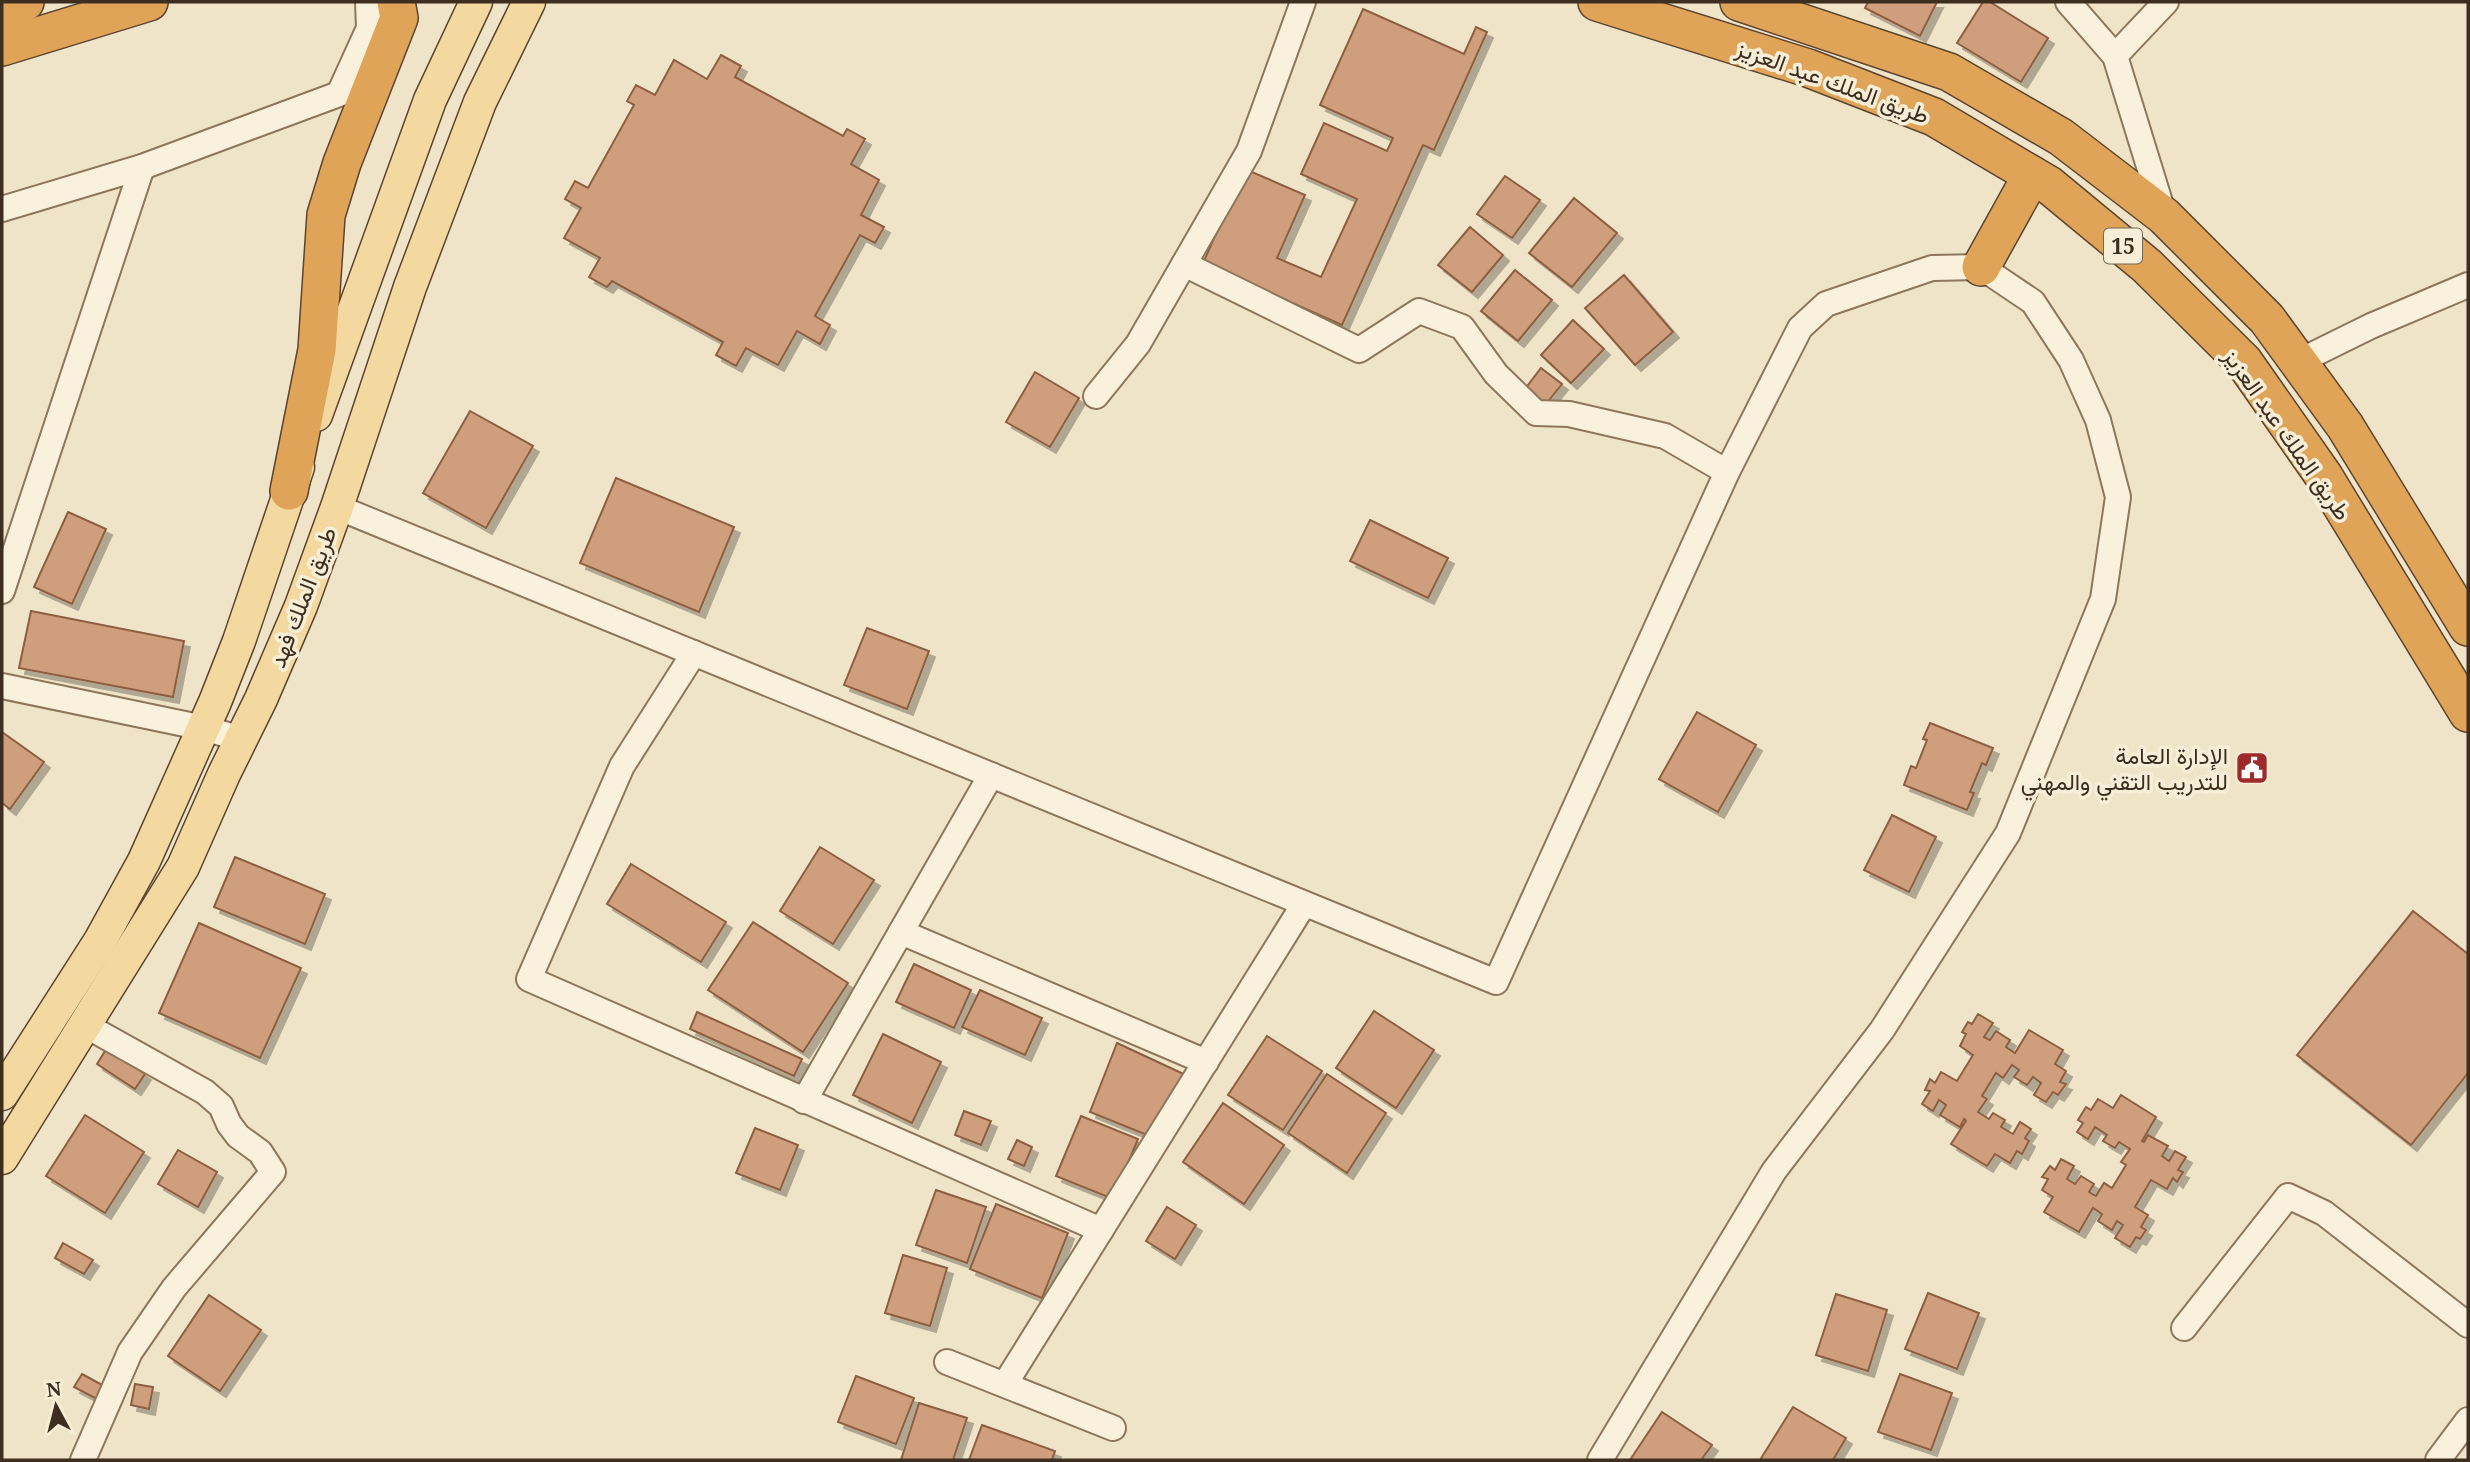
<svg xmlns="http://www.w3.org/2000/svg" width="2470" height="1462" font-family="'Noto Serif',Vazirmatn,serif">
	<style>
		.building { fill: #cf9f7d; stroke: #8d5f41; stroke-width: 2; filter: url(#shadow) }
		.lines { fill: none; stroke-linecap: round; stroke-linejoin: round }
		.minor-casing { stroke: #8d765c; stroke-width: 28 }
		.major-casing { stroke: #5b4430; stroke-width: 35 }
		.highway-casing { stroke: #5b4430; stroke-width: 40 }
		.minor { stroke: #faf1dc; stroke-width: 24 }
		.major { stroke: #f3d9a0; stroke-width: 32 }
		.highway { stroke: #e0a458; stroke-width: 37 }
		.labels { text-anchor: middle; dominant-baseline: central; stroke-width: 7; stroke-linejoin: round; paint-order: stroke }
		.shield { fill: #f7eed8; stroke: #756857; stroke-width: 2 }
		.shield-label { font-size: 21px; font-weight: bold; fill: #3d2e20 }
		.street-label { font-size: 23px; fill: #3d2e20; stroke: #f7eed8 }
		.poi-label { font-size: 23px; fill: #3d2e20; stroke: #f7eed8; text-anchor: end }
	</style>
	<defs>
		<filter id="shadow"><feDropShadow dx="6" dy="6" stdDeviation="0" flood-color="#0004"/></filter>
	</defs>
	<rect width="100%" height="100%" fill="#f0e4c8"/>
	<g class="building">
		<polygon points="1868,2 1937,2 1920,36 1865,8"/>
		<polygon points="1983,2 1990,2 2048,38 2021,82 1957,43"/>
		<polygon points="1363,9 1464,54 1476,27 1487,32 1434,150 1423,145 1342,325 1203,263 1245,169 1305,195 1277,258 1321,277 1357,199 1301,174 1324,123 1387,151 1393,138 1320,105"/>
		<polygon points="721,55 741,66 735,77 843,136 847,129 865,139 851,164 879,180 861,215 884,227 875,243 860,235 815,316 830,325 820,344 797,331 778,365 746,348 736,366 716,355 723,342 612,281 607,287 589,277 600,258 564,238 581,208 565,199 575,181 588,188 634,105 627,101 636,85 655,95 674,60 707,79"/>
		<polygon points="1505,176 1540,200 1512,238 1477,214"/>
		<polygon points="1574,198 1617,233 1572,287 1529,253"/>
		<polygon points="1470,227 1503,255 1472,292 1438,265"/>
		<polygon points="1515,270 1552,300 1518,341 1481,311"/>
		<polygon points="1624,275 1673,332 1635,365 1585,308"/>
		<polygon points="1573,320 1604,349 1571,383 1541,355"/>
		<polygon points="1541,368 1562,384 1546,404 1525,389"/>
		<polygon points="1035,372 1079,398 1050,447 1006,422"/>
		<polygon points="470,411 533,446 486,528 423,493"/>
		<polygon points="616,478 734,527 699,612 580,563"/>
		<polygon points="68,512 106,529 72,604 34,587"/>
		<polygon points="1370,520 1448,558 1428,598 1350,561"/>
		<polygon points="31,611 184,641 173,697 19,668"/>
		<polygon points="867,628 929,651 907,709 844,685"/>
		<polygon points="1697,712 1756,745 1718,812 1659,779"/>
		<polygon points="1930,723 1993,748 1986,765 1982,763 1970,792 1974,793 1967,810 1904,785 1911,766 1916,768 1927,740 1923,739"/>
		<polygon points="2,732 44,762 10,809 2,803"/>
		<polygon points="1892,815 1936,837 1909,892 1864,870"/>
		<polygon points="820,847 874,880 833,944 780,911"/>
		<polygon points="235,857 325,894 305,944 214,907"/>
		<polygon points="631,864 726,922 701,962 607,904"/>
		<polygon points="2413,911 2468,954 2468,1073 2411,1145 2297,1055"/>
		<polygon points="753,922 848,983 803,1052 708,990"/>
		<polygon points="199,923 301,968 260,1058 159,1013"/>
		<polygon points="914,964 971,990 954,1028 896,1002"/>
		<polygon points="980,990 1042,1018 1025,1055 962,1027"/>
		<polygon points="1374,1011 1434,1050 1396,1108 1336,1068"/>
		<polygon points="697,1012 802,1059 794,1076 690,1029"/>
		<polygon points="1978,1014 1993,1023 1984,1037 1990,1040 1996,1031 2010,1040 2006,1047 2015,1053 2029,1030 2063,1050 2055,1064 2066,1071 2060,1082 2066,1084 2058,1095 2053,1092 2046,1102 2034,1095 2041,1083 2033,1077 2027,1085 2014,1077 2019,1070 2012,1065 2003,1078 1996,1073 1982,1096 1987,1099 1978,1112 1989,1119 1993,1113 2005,1120 2001,1127 2013,1134 2020,1122 2031,1129 2025,1138 2029,1141 2022,1154 2017,1151 2010,1163 1995,1154 1987,1166 1951,1144 1966,1121 1964,1119 1960,1127 1940,1115 1946,1105 1939,1100 1933,1111 1922,1104 1930,1091 1925,1090 1930,1079 1935,1083 1941,1072 1957,1081 1973,1055 1960,1046 1966,1034 1962,1032 1968,1022 1972,1024"/>
		<polygon points="883,1034 941,1062 912,1123 853,1095"/>
		<polygon points="1267,1036 1322,1071 1283,1130 1228,1095"/>
		<polygon points="1117,1043 1190,1077 1152,1137 1090,1112"/>
		<polygon points="107,1048 145,1074 135,1089 97,1064"/>
		<polygon points="1327,1074 1386,1113 1347,1173 1288,1133"/>
		<polygon points="2121,1095 2156,1117 2142,1141 2144,1142 2148,1135 2168,1146 2162,1156 2169,1161 2175,1151 2186,1157 2178,1170 2183,1172 2177,1182 2173,1178 2167,1189 2151,1180 2135,1207 2148,1215 2141,1227 2146,1230 2140,1239 2136,1237 2130,1247 2115,1238 2123,1225 2117,1221 2112,1230 2098,1221 2102,1214 2093,1208 2079,1232 2044,1212 2053,1197 2042,1190 2048,1179 2042,1177 2050,1166 2055,1170 2061,1159 2074,1166 2067,1179 2075,1184 2081,1176 2094,1184 2089,1192 2096,1196 2104,1183 2112,1188 2126,1165 2121,1162 2130,1149 2119,1142 2115,1148 2103,1141 2107,1135 2095,1127 2088,1139 2077,1132 2083,1123 2078,1120 2086,1107 2091,1110 2098,1099 2113,1108"/>
		<polygon points="1223,1103 1284,1145 1244,1204 1183,1162"/>
		<polygon points="964,1111 991,1121 981,1145 955,1135"/>
		<polygon points="85,1115 144,1152 105,1213 46,1176"/>
		<polygon points="1081,1116 1138,1139 1113,1199 1056,1176"/>
		<polygon points="755,1128 798,1145 780,1190 736,1173"/>
		<polygon points="1017,1140 1032,1147 1024,1166 1008,1159"/>
		<polygon points="178,1150 217,1172 198,1207 158,1184"/>
		<polygon points="936,1190 986,1207 967,1263 916,1245"/>
		<polygon points="996,1204 1068,1233 1042,1298 970,1269"/>
		<polygon points="1167,1207 1196,1225 1175,1259 1146,1241"/>
		<polygon points="63,1243 93,1260 84,1274 55,1258"/>
		<polygon points="903,1255 947,1268 930,1326 885,1313"/>
		<polygon points="1928,1293 1979,1313 1957,1369 1905,1349"/>
		<polygon points="1836,1294 1887,1310 1868,1371 1816,1355"/>
		<polygon points="209,1295 261,1330 220,1391 168,1356"/>
		<polygon points="82,1374 104,1386 97,1399 74,1387"/>
		<polygon points="1900,1374 1952,1393 1931,1450 1878,1432"/>
		<polygon points="856,1376 914,1398 896,1444 838,1422"/>
		<polygon points="135,1384 153,1387 149,1409 131,1405"/>
		<polygon points="919,1403 967,1418 953,1460 901,1460"/>
		<polygon points="1793,1407 1846,1438 1833,1460 1760,1460"/>
		<polygon points="1662,1412 1712,1445 1701,1460 1630,1460"/>
		<polygon points="982,1425 1055,1451 1052,1460 969,1460"/>
	</g>
	<g class="lines">
		<defs>
			<g id="minor">
				<polyline points="2068,2 2115,56 2164,215"/>
				<polyline points="2115,56 2166,2"/>
				<polyline points="2,209 142,167 339,94 369,28 368,2"/>
				<polyline points="1184,264 1359,350 1419,311 1462,327 1496,374 1536,413 1569,414 1665,436 1727,472"/>
				<polyline points="2298,362 2371,326 2468,285"/>
				<polyline points="1096,396 1138,344 1249,151 1303,2"/>
				<polyline points="337,507 1496,982 1727,472 1800,328 1826,304 1932,268 1981,267 2033,302 2071,360 2098,420 2118,497 2103,599 2008,833 1882,1030 1774,1171 1600,1460"/>
				<polyline points="2,591 142,167"/>
				<polyline points="694,653 622,766 529,979 1101,1230"/>
				<polyline points="2,686 204,728 241,739"/>
				<polyline points="901,932 1206,1062"/>
				<polyline points="804,1101 991,775"/>
				<polyline points="2184,1328 2288,1196 2324,1213 2468,1325"/>
				<polyline points="947,1362 1113,1428"/>
				<polyline points="1005,1384 1304,904"/>
				<polyline points="83,1460 130,1352 174,1288 273,1172 260,1152 238,1136 229,1124 221,1106 205,1092 85,1025"/>
				<polyline points="2438,1460 2468,1420"/>
			</g>
			<g id="major">
				<polyline points="316,415 430,100 476,2"/>
				<polyline points="2,1094 100,941 144,861 215,702 239,641 298,467"/>
				<polyline points="2,1158 183,867 224,774 261,699 301,606 337,507 410,287 480,102 529,2"/>
			</g>
			<g id="highway">
				<polyline points="1597,2 1808,68 1934,117 2049,185 2147,266 2244,362 2323,475 2468,713"/>
				<polyline points="1739,2 1949,72 2061,137 2164,216 2267,319 2345,426 2468,627"/>
				<polyline points="2,9 25,2"/>
				<polyline points="2,47 149,2"/>
				<polyline points="1981,267 2032,175"/>
				<polyline points="289,491 317,350 326,215 342,163 399,18 396,2"/>
			</g>
		</defs>
		<use href="#minor" class="minor-casing"/>
		<use href="#major" class="major-casing"/>
		<use href="#highway" class="highway-casing"/>
		<use href="#minor" class="minor"/>
		<use href="#major" class="major"/>
		<use href="#highway" class="highway"/>
	</g>
	<defs>
		<symbol id="civic-square" viewBox="-11 -11 22 22"><rect x="-9" y="-9" width="18" height="18" rx="4" fill="#9e2a2b" stroke="#f7eed8"/><path d="M-.6-6.5H3V-4.5H.6V-3L4-1V1h2V6H-6V1h2V-1L-.6-3ZM-1.2 2.5V6h2.4V2.5Z" fill="#fff"/></symbol>
	</defs>
	<g fill-rule="evenodd">
		<use href="#civic-square" x="2233" y="749" width="38" height="38"/>
	</g>
	<g class="labels">
		<rect class="shield" x="2104" y="228.5" width="38" height="35" rx="5"/>
		<g class="shield-label">
			<text x="2123" y="246">15</text>
		</g>
		<g class="street-label">
			<text transform="translate(1833 81) rotate(20)">طريق الملك عبد العزيز</text>
			<text transform="translate(2288 434) rotate(55)">طريق الملك عبد العزيز</text>
			<text transform="translate(302 597) rotate(-69)">طريق الملك فهد</text>
		</g>
		<g class="poi-label">
			<text x="2228" y="755">الإدارة العامة<tspan x="2228" dy="26">للتدريب التقني والمهني</tspan></text>
		</g>
	</g>
	<rect width="2470" height="1462" fill="none" stroke="#3d2e20" stroke-width="7"/>
	<g transform="translate(56 1406) rotate(353)" stroke="#f7eed8" stroke-width="5" paint-order="stroke">
	<path d="M0-5L12 26L0 18L-12 26Z" fill="#3d2e20"/>
	<text y="-10" font-size="19" font-weight="bold" text-anchor="middle" fill="#3d2e20">N</text>
	</g>
</svg>
